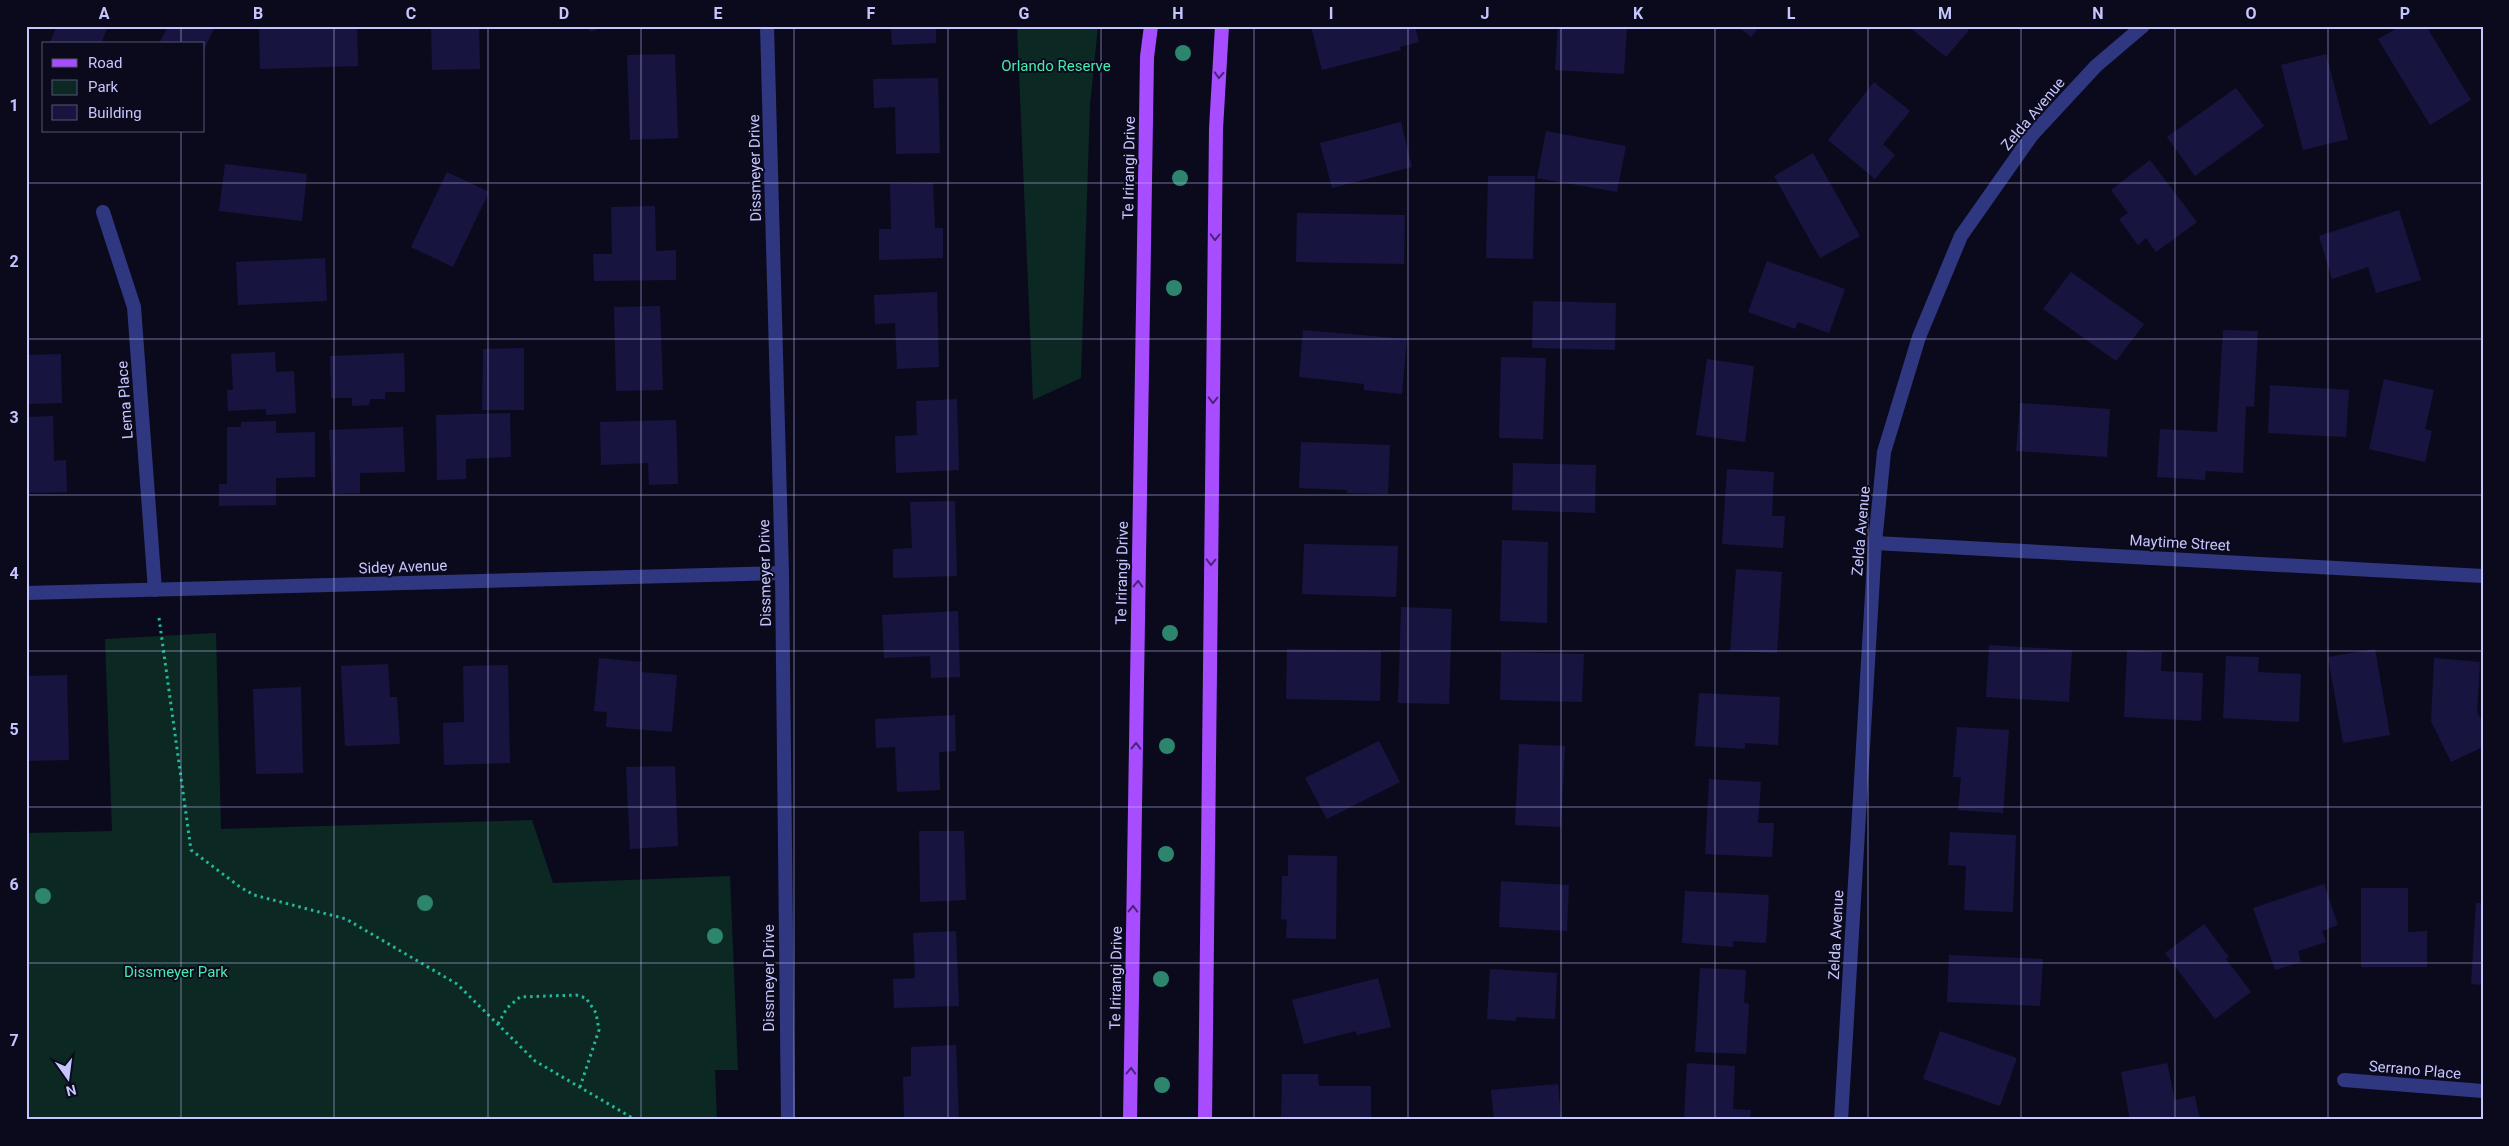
<svg xmlns="http://www.w3.org/2000/svg" width="2509" height="1146" font-family="Roboto,sans-serif">
	<style>
		.green { fill: #0c2823 }
		.building { fill: #171440 }
		.lines { fill: none; stroke-linecap: round; stroke-linejoin: round }
		.path { stroke: #21b89c; stroke-width: 3; stroke-dasharray: 2.5 4; stroke-linecap: butt }
		.minor { stroke: #303781; stroke-width: 14 }
		.primary { stroke: #a74dff; stroke-width: 14 }
		.tree { fill: #2c856c }
		.oneway { stroke: #492577 }
		.grid { fill: none; stroke: #c6c6ff; stroke-width: 1; stroke-opacity: 0.55 }
		.labels { text-anchor: middle; dominant-baseline: central; stroke-width: 4; stroke-linejoin: round; paint-order: stroke }
		.park-label { font-size: 15px; fill: #47eaad; stroke: #0b0a1d }
		.street-label { font-size: 15px; fill: #c6c6ff; stroke: #0b0a1d }
		.neatline { fill: none; stroke: #c6c6ff; stroke-width: 2 }
		.grid-label { font-size: 16px; text-anchor: middle; font-weight: bold; fill: #c6c6ff }
	</style>
	<rect width="100%" height="100%" fill="#0b0a1d"/>
	<g class="green">
		<polygon points="1017,26 1098,26 1090,105 1081,378 1033,400"/>
		<polygon points="216,633 221,829 532,820 553,883 730,876 738,1070 715,1070 717,1120 26,1120 26,833 112,831 105,639"/>
	</g>
	<g class="building">
		<polygon points="57,26 108,26 101,44 49,44"/>
		<polygon points="168,26 215,26 204,50 204,44 159,44"/>
		<polygon points="259,26 357,26 358,66 260,69"/>
		<polygon points="431,26 479,26 480,69 432,70"/>
		<polygon points="588,26 605,26 590,32"/>
		<polygon points="891,26 936,26 936,43 892,45"/>
		<polygon points="1311,26 1415,26 1419,42 1400,47 1401,50 1322,70"/>
		<polygon points="1558,26 1627,28 1624,74 1555,70"/>
		<polygon points="1738,26 1760,26 1751,37"/>
		<polygon points="1908,26 1964,26 1969,30 1946,57"/>
		<polygon points="2401,26 2426,26 2471,100 2430,125 2378,39"/>
		<polygon points="675,54 678,138 630,140 627,55"/>
		<polygon points="2326,54 2348,139 2303,150 2281,65"/>
		<polygon points="938,78 940,153 896,154 895,107 874,108 873,79"/>
		<polygon points="1874,82 1910,111 1883,144 1895,155 1875,179 1828,140"/>
		<polygon points="2236,88 2264,126 2195,176 2167,137"/>
		<polygon points="1401,122 1412,167 1332,188 1320,143"/>
		<polygon points="1546,131 1626,146 1617,192 1537,178"/>
		<polygon points="1813,153 1860,236 1820,258 1774,176"/>
		<polygon points="2150,160 2197,222 2156,252 2146,238 2138,245 2119,219 2128,213 2111,190"/>
		<polygon points="225,164 307,174 302,221 219,211"/>
		<polygon points="447,172 489,192 453,267 411,247"/>
		<polygon points="1488,176 1535,176 1533,259 1486,258"/>
		<polygon points="933,183 935,228 943,228 943,258 879,260 879,229 891,229 890,184"/>
		<polygon points="655,206 656,251 676,250 676,280 594,281 593,254 612,254 611,207"/>
		<polygon points="2399,210 2421,280 2376,293 2368,267 2332,279 2319,236"/>
		<polygon points="1297,213 1405,215 1404,264 1296,262"/>
		<polygon points="325,258 327,301 238,305 236,262"/>
		<polygon points="1767,261 1845,289 1829,333 1798,322 1795,329 1748,312"/>
		<polygon points="2071,272 2144,324 2116,361 2043,309"/>
		<polygon points="937,292 939,367 897,369 895,323 875,324 874,295"/>
		<polygon points="1533,301 1616,303 1615,350 1532,348"/>
		<polygon points="660,306 663,390 616,391 614,307"/>
		<polygon points="1303,330 1407,339 1402,394 1364,390 1364,384 1299,377"/>
		<polygon points="2223,330 2258,331 2254,407 2246,406 2243,473 2206,471 2205,480 2157,477 2160,429 2217,432"/>
		<polygon points="524,348 524,410 482,410 483,349"/>
		<polygon points="275,352 276,372 294,371 296,413 266,415 266,409 228,411 227,390 233,390 231,354"/>
		<polygon points="404,353 405,392 385,392 385,399 370,399 369,405 352,406 352,398 331,398 330,356"/>
		<polygon points="61,354 62,403 26,404 26,355"/>
		<polygon points="1501,357 1546,358 1543,439 1499,438"/>
		<polygon points="1707,359 1754,366 1745,442 1696,435"/>
		<polygon points="2384,379 2434,390 2425,429 2432,431 2425,462 2369,449"/>
		<polygon points="2270,385 2349,390 2346,437 2268,433"/>
		<polygon points="957,399 959,470 896,473 895,436 917,435 916,401"/>
		<polygon points="2020,403 2110,409 2107,457 2016,451"/>
		<polygon points="510,413 511,457 466,459 466,479 437,480 436,415"/>
		<polygon points="53,416 54,461 66,460 67,492 26,493 26,417"/>
		<polygon points="676,420 678,484 649,485 648,463 601,465 600,422"/>
		<polygon points="276,421 276,433 315,432 315,477 276,478 276,505 219,506 219,484 227,484 227,427 241,427 241,422"/>
		<polygon points="403,427 405,472 360,473 360,493 332,494 329,430"/>
		<polygon points="1301,442 1390,445 1388,494 1347,493 1347,490 1299,488"/>
		<polygon points="1513,463 1596,465 1595,513 1512,510"/>
		<polygon points="1727,469 1774,472 1772,516 1785,516 1783,548 1722,544"/>
		<polygon points="955,501 957,576 893,578 893,549 912,548 910,502"/>
		<polygon points="1502,540 1548,542 1547,623 1500,621"/>
		<polygon points="1304,544 1398,546 1396,597 1302,594"/>
		<polygon points="1736,569 1782,572 1777,653 1730,651"/>
		<polygon points="1401,607 1452,609 1449,704 1398,703"/>
		<polygon points="958,611 960,677 931,678 930,656 884,658 882,615"/>
		<polygon points="1989,645 2072,650 2069,702 1986,697"/>
		<polygon points="1287,649 1381,651 1380,701 1286,699"/>
		<polygon points="2375,649 2390,735 2343,743 2328,657"/>
		<polygon points="2127,650 2162,652 2161,671 2203,673 2201,721 2124,717"/>
		<polygon points="1501,652 1584,654 1582,702 1500,700"/>
		<polygon points="2226,656 2259,657 2258,672 2301,674 2299,722 2223,718"/>
		<polygon points="599,658 642,662 641,672 677,675 672,732 606,727 607,712 594,711"/>
		<polygon points="2434,658 2480,662 2477,712 2483,723 2483,747 2451,762 2431,721"/>
		<polygon points="388,664 390,697 397,697 400,744 345,746 341,666"/>
		<polygon points="508,665 510,763 444,765 443,723 464,722 463,666"/>
		<polygon points="67,675 69,760 26,761 26,676"/>
		<polygon points="301,687 303,773 256,774 253,689"/>
		<polygon points="1699,693 1780,697 1778,745 1745,743 1745,749 1695,746"/>
		<polygon points="955,715 956,751 939,752 940,790 897,792 895,747 876,748 875,719"/>
		<polygon points="1957,727 2009,730 2003,813 1958,810 1961,777 1953,777"/>
		<polygon points="1379,741 1400,782 1327,819 1305,778"/>
		<polygon points="1519,744 1565,746 1561,827 1515,825"/>
		<polygon points="675,766 678,846 630,849 626,767"/>
		<polygon points="1709,779 1761,782 1758,823 1774,823 1772,857 1705,854"/>
		<polygon points="919,831 964,831 966,900 920,902"/>
		<polygon points="1950,832 2016,835 2013,912 1964,910 1966,866 1948,865"/>
		<polygon points="1288,855 1337,856 1336,939 1286,938 1287,920 1281,919 1282,876 1288,876"/>
		<polygon points="1501,881 1569,885 1567,931 1499,927"/>
		<polygon points="2324,884 2338,925 2322,931 2326,942 2298,951 2301,962 2275,970 2253,908"/>
		<polygon points="2361,888 2408,888 2408,932 2427,931 2427,967 2361,967"/>
		<polygon points="1685,891 1769,895 1766,943 1733,941 1733,947 1682,943"/>
		<polygon points="2476,903 2483,903 2483,985 2471,984"/>
		<polygon points="2204,924 2229,957 2226,959 2251,992 2215,1019 2165,953"/>
		<polygon points="956,931 959,1006 894,1008 893,979 915,978 913,933"/>
		<polygon points="1949,955 2043,959 2040,1006 1947,1002"/>
		<polygon points="1700,968 1746,970 1744,1003 1749,1004 1746,1054 1695,1052"/>
		<polygon points="1490,969 1557,973 1555,1019 1516,1017 1516,1021 1487,1019"/>
		<polygon points="1378,978 1391,1027 1357,1035 1356,1031 1304,1044 1292,1000"/>
		<polygon points="1940,1031 2017,1058 2000,1106 1923,1079"/>
		<polygon points="956,1045 959,1120 904,1120 903,1077 911,1076 911,1047"/>
		<polygon points="1687,1063 1735,1066 1733,1109 1751,1110 1750,1120 1684,1120"/>
		<polygon points="2167,1063 2175,1100 2195,1096 2200,1120 2130,1120 2121,1072"/>
		<polygon points="1282,1074 1318,1074 1319,1086 1371,1086 1371,1120 1281,1119"/>
		<polygon points="1558,1084 1561,1120 1494,1120 1491,1090"/>
	</g>
	<g class="lines">
		<g class="path">
			<polyline points="159,618 191,850 240,887 254,895 346,919 457,984 535,1061 636,1120"/>
			<polyline points="498,1024 507,1008 520,997 576,995 586,998 596,1013 599,1030 580,1087"/>
		</g>
		<g class="minor">
			<polyline points="767,26 782,573 788,1120"/>
			<polyline points="103,212 134,307 155,590"/>
			<polyline points="1875,543 2483,576"/>
			<polyline points="26,593 782,573"/>
			<polyline points="2344,1080 2483,1091"/>
			<polyline points="1841,1120 1875,543 1884,452 1919,337 1961,236 2032,135 2096,66 2143,26"/>
		</g>
		<g class="primary">
			<polyline points="1130,1120 1147,57 1151,26"/>
			<polyline points="1205,1120 1216,129 1222,26"/>
		</g>
	</g>
	<g class="tree">
		<circle cx="1183" cy="53" r="8"/>
		<circle cx="1180" cy="178" r="8"/>
		<circle cx="1174" cy="288" r="8"/>
		<circle cx="1170" cy="633" r="8"/>
		<circle cx="1167" cy="746" r="8"/>
		<circle cx="1166" cy="854" r="8"/>
		<circle cx="43" cy="896" r="8"/>
		<circle cx="425" cy="903" r="8"/>
		<circle cx="715" cy="936" r="8"/>
		<circle cx="1161" cy="979" r="8"/>
		<circle cx="1162" cy="1085" r="8"/>
	</g>
	<defs><path id="oneway-chevron" d="M-2-3.5L2.5 0L-2 3.5" fill="none" stroke-width="1.6" stroke-linecap="round" stroke-linejoin="round" transform="scale(1.25)"/></defs>
	<g class="oneway">
		<use href="#oneway-chevron" transform="translate(1219 75) rotate(93)"/>
		<use href="#oneway-chevron" transform="translate(1215 237) rotate(91)"/>
		<use href="#oneway-chevron" transform="translate(1213 400) rotate(91)"/>
		<use href="#oneway-chevron" transform="translate(1211 562) rotate(91)"/>
		<use href="#oneway-chevron" transform="translate(1138 584) rotate(-89)"/>
		<use href="#oneway-chevron" transform="translate(1136 746) rotate(-89)"/>
		<use href="#oneway-chevron" transform="translate(1133 909) rotate(-89)"/>
		<use href="#oneway-chevron" transform="translate(1131 1071) rotate(-89)"/>
	</g>
	<path class="grid" d="M181 26V44M334 26V1120M488 26V1120M641 26V1120M794 26V1120M948 26V1120M1101 26V1120M1254 26V1120M1408 26V1120M1561 26V1120M1715 26V1120M1868 26V1120M2021 26V1120M2175 26V1120M2328 26V1120M181 131V1120M26 183H2483M26 339H2483M26 495H2483M26 651H2483M26 807H2483M26 963H2483"/>
	<g class="labels">
		<g class="park-label">
			<text x="1056" y="66">Orlando Reserve</text>
			<text x="176" y="972">Dissmeyer Park</text>
		</g>
		<g class="street-label">
			<text transform="translate(2033 114) rotate(-50)">Zelda Avenue</text>
			<text transform="translate(755 168) rotate(-91)">Dissmeyer Drive</text>
			<text transform="translate(1129 168) rotate(-89)">Te Irirangi Drive</text>
			<text transform="translate(125 400) rotate(-94)">Lema Place</text>
			<text transform="translate(1861 531) rotate(-85)">Zelda Avenue</text>
			<text transform="translate(2180 543) rotate(3)">Maytime Street</text>
			<text transform="translate(403 567) rotate(-2)">Sidey Avenue</text>
			<text transform="translate(765 573) rotate(-91)">Dissmeyer Drive</text>
			<text transform="translate(1122 573) rotate(-89)">Te Irirangi Drive</text>
			<text transform="translate(1836 935) rotate(-87)">Zelda Avenue</text>
			<text transform="translate(769 978) rotate(-90)">Dissmeyer Drive</text>
			<text transform="translate(1116 978) rotate(-89)">Te Irirangi Drive</text>
			<text transform="translate(2415 1070) rotate(5)">Serrano Place</text>
		</g>
	</g>
	<rect width="2509" height="1146" fill="none" stroke="#0b0a1d" stroke-width="55"/>
	<rect x="42" y="42" width="162" height="90" fill="#0b0a1d" stroke="#565577"/>
	<rect x="52" y="59" width="25" height="8" fill="#a74dff" stroke="#565577"/>
	<text x="88" y="68" font-size="15" fill="#c6c6ff">Road</text>
	<rect x="52" y="80" width="25" height="15" fill="#0c2823" stroke="#565577"/>
	<text x="88" y="92" font-size="15" fill="#c6c6ff">Park</text>
	<rect x="52" y="105" width="25" height="15" fill="#171440" stroke="#565577"/>
	<text x="88" y="118" font-size="15" fill="#c6c6ff">Building</text>
	<g transform="translate(68 1078) rotate(166)" stroke="#0b0a1d" stroke-width="4" paint-order="stroke">
	<path d="M0-4L9 19L0 12L-9 19Z" fill="#c6c6ff"/>
	<text y="-8" font-size="14" font-weight="bold" text-anchor="middle" fill="#c6c6ff">N</text>
	</g>
	<rect x="28" y="28" width="2454" height="1090" class="neatline"/>
	<g class="grid-label">
		<text x="104" y="19">A</text>
		<text x="258" y="19">B</text>
		<text x="411" y="19">C</text>
		<text x="564" y="19">D</text>
		<text x="718" y="19">E</text>
		<text x="871" y="19">F</text>
		<text x="1024" y="19">G</text>
		<text x="1178" y="19">H</text>
		<text x="1331" y="19">I</text>
		<text x="1485" y="19">J</text>
		<text x="1638" y="19">K</text>
		<text x="1791" y="19">L</text>
		<text x="1945" y="19">M</text>
		<text x="2098" y="19">N</text>
		<text x="2251" y="19">O</text>
		<text x="2405" y="19">P</text>
		<text x="14" y="111">1</text>
		<text x="14" y="267">2</text>
		<text x="14" y="423">3</text>
		<text x="14" y="579">4</text>
		<text x="14" y="735">5</text>
		<text x="14" y="890">6</text>
		<text x="14" y="1046">7</text>
	</g>
</svg>
